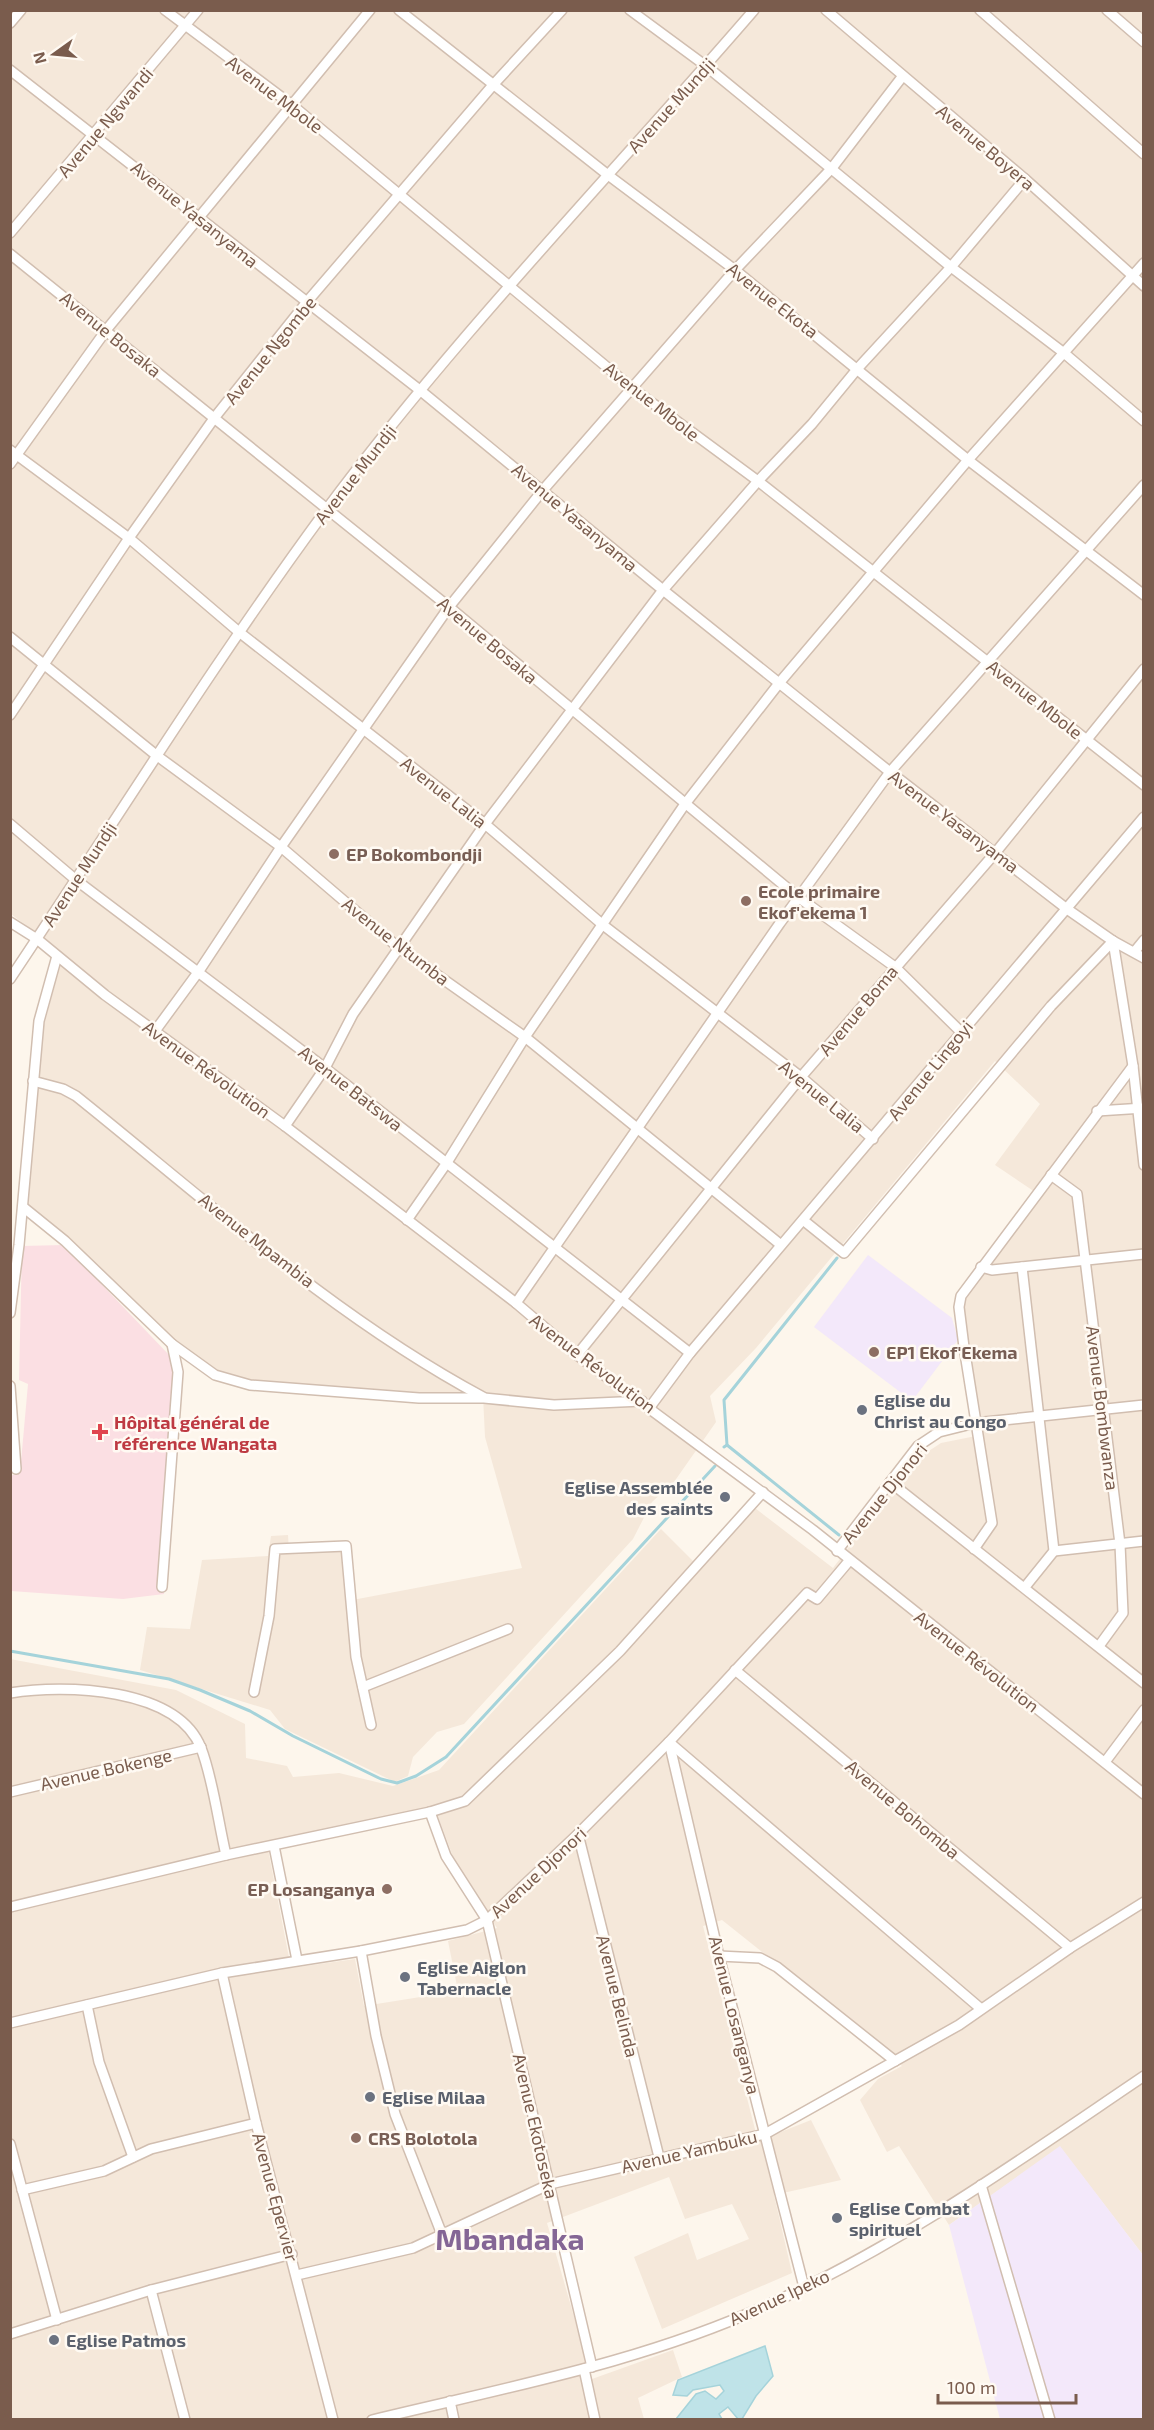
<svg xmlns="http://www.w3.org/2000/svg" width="1154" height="2430" font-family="'Exo 2',sans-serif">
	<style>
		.residential { fill: #f5e8da; fill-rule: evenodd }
		.education { fill: #f3e8fa }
		.medical { fill: #fbdfe3 }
		.water { fill: #bfe3e8; stroke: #a5d3da; stroke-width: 1.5 }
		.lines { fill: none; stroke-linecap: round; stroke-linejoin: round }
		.stream { stroke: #a5d3da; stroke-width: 3 }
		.minor-casing { stroke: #d1beb0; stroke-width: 12 }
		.minor { stroke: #fff; stroke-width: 9 }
		.education-dot { fill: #8d6e63; stroke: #fffaf3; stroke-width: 2 }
		.worship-dot { fill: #6b7280; stroke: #fffaf3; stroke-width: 2 }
		.health-dot { fill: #e0444e; stroke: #fffaf3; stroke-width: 2 }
		.labels { text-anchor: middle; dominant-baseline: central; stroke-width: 5; stroke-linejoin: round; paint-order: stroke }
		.street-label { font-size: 18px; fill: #7a5c4d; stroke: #fffaf3 }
		.education-label { font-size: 18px; font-weight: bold; fill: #785e54; stroke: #fffaf3; text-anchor: start }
		.worship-label { font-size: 18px; font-weight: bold; fill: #5b616d; stroke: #fffaf3; text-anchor: start }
		.health-label { font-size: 18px; font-weight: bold; fill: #be3a42; stroke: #fffaf3; text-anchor: start }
		.town-label { font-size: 30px; font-weight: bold; fill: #846695; stroke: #fffaf3 }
	</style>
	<rect width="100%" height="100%" fill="#fdf6ec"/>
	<path class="residential" d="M11 11H1143V2255L1060 2147 949 2225 899 2146 887 2152 860 2100 878 2079 902 2066 873 2040 722 1920 703 1926 758 2141 811 2120 841 2180 774 2195 792 2273 662 2329 634 2257 688 2233 697 2260 749 2239 732 2204 685 2219 669 2177 547 2223 592 2379 673 2350 682 2377 638 2398 644 2419H11L10 1659 176 1690 245 1724 246 1758 287 1766 293 1777 339 1773 393 1786 439 1770 661 1529 699 1567 755 1508 833 1568 915 1460 941 1443 976 1436 960 1316 964 1299 1041 1196 995 1165 1040 1104 995 1061 756 1348 710 1396 716 1422 674 1482 652 1502 633 1539 464 1724 437 1732 413 1757 408 1776 395 1782 285 1729 270 1710 140 1670 147 1627 190 1629 202 1560 268 1556 271 1536 288 1535 289 1551 344 1548 347 1601 522 1568 485 1437 483 1396 420 1400 252 1386 206 1370 29 1212 23 1194 38 1048 63 954 11 914ZM437 1814 455 1862 497 1928 448 1941 458 1991 364 2006 355 1959 291 1968 268 1849Z"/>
	<g class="education">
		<polygon points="868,1255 952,1318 958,1340 912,1401 814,1327"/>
		<polygon points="1060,2146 1143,2255 1143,2419 1000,2419 949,2225"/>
	</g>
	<polygon class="medical" points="64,1245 170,1356 178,1400 165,1538 164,1594 123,1599 11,1591 10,1476 20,1473 28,1384 19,1380 22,1246"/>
	<polygon class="water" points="765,2346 773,2376 756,2396 742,2419 738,2419 728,2407 719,2414 722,2419 676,2419 696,2394 705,2391 716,2399 724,2391 720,2385 693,2390 687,2396 673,2395 678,2380"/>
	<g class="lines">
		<g class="stream">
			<polyline points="727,1445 724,1400 837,1258"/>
			<polyline points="724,1447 727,1445 839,1535"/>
			<polyline points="10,1651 169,1679 200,1690 250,1711 293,1736 381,1779 397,1783 416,1776 446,1757 715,1466"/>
		</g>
		<defs>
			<g id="minor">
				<polyline points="165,10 292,105 632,388 758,481 1144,785"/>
				<polyline points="399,10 608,175 735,270 968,460 1144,595"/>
				<polyline points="630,10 706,66 951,267 1064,353 1144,421"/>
				<polyline points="826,10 1025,179 1144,286"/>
				<polyline points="980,10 1144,154"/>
				<polyline points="1107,10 1144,42"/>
				<polyline points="10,23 21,10"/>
				<polyline points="10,70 421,391 663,590 890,772 1067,909 1113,941 1144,958"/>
				<polyline points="10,233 198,10"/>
				<polyline points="10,254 449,607 798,897 895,967 961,1032"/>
				<polyline points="10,450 129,538 239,632 485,824 603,925 801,1077 873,1139"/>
				<polyline points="10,464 107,329 370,10"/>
				<polyline points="10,637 156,755 281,847 399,948 525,1037 781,1245"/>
				<polyline points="10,715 129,538 215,417 306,303 493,85 562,10"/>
				<polyline points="10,824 76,880 325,1068 690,1353"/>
				<polyline points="10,922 37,939 105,995 285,1126 516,1303 577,1355 813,1530 1144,1794"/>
				<polyline points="1113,941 1133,1066 1144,1165"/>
				<polyline points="1135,951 1144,940"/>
				<path d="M10 979C115 822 214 662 326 510 457 334 611 176 754 10"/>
				<polyline points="155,1031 199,971 281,847 449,607 543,490 735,270 832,168 902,77"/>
				<path d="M33 1081 63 1089 76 1096C207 1201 334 1317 483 1397"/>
				<polyline points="1097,1111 1144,1108"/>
				<polyline points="285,1126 325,1068 353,1014 485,824 663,590 758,481 812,424 858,368 951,267 1025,179"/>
				<polyline points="1051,1175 1077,1194 1120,1544 1123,1613 1099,1646"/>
				<polyline points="23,1207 65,1241 172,1344 215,1375 250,1385 419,1398 484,1398 554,1405 642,1401"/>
				<polyline points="407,1220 446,1164 525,1037 685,804 780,682 968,460 1144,263"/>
				<polyline points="803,1220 844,1253 1051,1006 1113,941"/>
				<polyline points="981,1267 992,1270 1144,1254"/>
				<polyline points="1022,1267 1054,1551 1025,1587"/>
				<polyline points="516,1303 780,923 890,772 1144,485"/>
				<polyline points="10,1313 19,1245 39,1021 57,956"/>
				<polyline points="577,1355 801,1077 996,852 1144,669"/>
				<polyline points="10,1386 16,1469"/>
				<polyline points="650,1407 690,1353 1144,817"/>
				<polyline points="890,1482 1144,1683"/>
				<polyline points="974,1549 992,1523 964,1347 959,1307 961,1296 1133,1066"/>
				<polyline points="837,1551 918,1446 939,1432 975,1423 1144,1405"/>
				<polyline points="1054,1551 1144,1541"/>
				<polyline points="162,1587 178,1372 172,1344"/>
				<polyline points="735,1670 1070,1948"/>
				<polyline points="363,1687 508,1629"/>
				<polyline points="254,1692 269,1616 275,1549 346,1546 356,1657 371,1725"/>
				<path d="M10 1693C64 1684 177 1687 201 1748 213 1779 218 1821 226 1855"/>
				<polyline points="669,1742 719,1956 804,2287"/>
				<polyline points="670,1743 980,2008"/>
				<polyline points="1105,1762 1144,1710"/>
				<polyline points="10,1792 201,1747"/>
				<polyline points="430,1812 446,1856 487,1920 592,2367"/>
				<polyline points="578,1834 659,2157"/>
				<polyline points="274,1846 297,1960"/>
				<polyline points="10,1907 226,1855 430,1812 465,1801 620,1651 763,1492"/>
				<polyline points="361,1951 376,2036 395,2114 441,2232"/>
				<polyline points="719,1956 760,1958 777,1967 895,2061"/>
				<polyline points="222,1973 256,2123 333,2420"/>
				<polyline points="87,2005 99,2062 133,2157"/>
				<polyline points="10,2023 222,1973 361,1951 467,1930 487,1920 578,1834 669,1742 807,1593 817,1599 849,1561"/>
				<polyline points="10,2144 57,2320"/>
				<polyline points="981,2185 1050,2420"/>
				<polyline points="22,2190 104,2171 151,2149 256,2123"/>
				<polyline points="297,2275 413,2248 550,2184 765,2134 959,2025 1070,1948 1144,1902"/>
				<polyline points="151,2290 185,2420"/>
				<polyline points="10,2334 151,2290 292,2254"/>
				<polyline points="584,2369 595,2420"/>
				<polyline points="450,2401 454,2420"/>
				<path d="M372 2420C507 2387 645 2362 772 2303 904 2243 1024 2157 1144 2076"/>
			</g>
		</defs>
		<use href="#minor" class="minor-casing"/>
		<use href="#minor" class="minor"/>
	</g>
	<g class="education-dot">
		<circle cx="334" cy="854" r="6"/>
		<circle cx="746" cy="901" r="6"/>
		<circle cx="874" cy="1352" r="6"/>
		<circle cx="387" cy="1889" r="6"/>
		<circle cx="356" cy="2138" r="6"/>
	</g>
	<g class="worship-dot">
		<circle cx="862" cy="1410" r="6"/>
		<circle cx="725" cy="1497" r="6"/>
		<circle cx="405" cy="1977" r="6"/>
		<circle cx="370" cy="2097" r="6"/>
		<circle cx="837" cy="2218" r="6"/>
		<circle cx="54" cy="2340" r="6"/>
	</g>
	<path class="health-dot" d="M97 1423h6v6h6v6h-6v6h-6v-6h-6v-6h6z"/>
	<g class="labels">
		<g class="street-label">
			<text transform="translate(275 94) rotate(37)">Avenue Mbole</text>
			<text transform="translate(671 105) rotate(-48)">Avenue Mundji</text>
			<text transform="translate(105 122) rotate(-50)">Avenue Ngwandi</text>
			<text transform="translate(986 147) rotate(40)">Avenue Boyera</text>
			<text transform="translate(195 214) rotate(39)">Avenue Yasanyama</text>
			<text transform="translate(773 300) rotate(38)">Avenue Ekota</text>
			<text transform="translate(111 334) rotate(39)">Avenue Bosaka</text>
			<text transform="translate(270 350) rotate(-51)">Avenue Ngombe</text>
			<text transform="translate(652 401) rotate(38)">Avenue Mbole</text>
			<text transform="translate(355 474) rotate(-52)">Avenue Mundji</text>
			<text transform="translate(575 517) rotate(40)">Avenue Yasanyama</text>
			<text transform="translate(488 640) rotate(40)">Avenue Bosaka</text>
			<text transform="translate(1035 699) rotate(38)">Avenue Mbole</text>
			<text transform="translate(444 792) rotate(38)">Avenue Lalia</text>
			<text transform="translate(954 821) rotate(37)">Avenue Yasanyama</text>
			<text transform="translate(79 874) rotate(-57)">Avenue Mundji</text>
			<text transform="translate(396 941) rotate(38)">Avenue Ntumba</text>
			<text transform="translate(858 1010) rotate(-50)">Avenue Boma</text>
			<text transform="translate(207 1069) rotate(36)">Avenue Révolution</text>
			<text transform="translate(930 1070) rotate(-51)">Avenue Lingoyi</text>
			<text transform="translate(351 1088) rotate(38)">Avenue Batswa</text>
			<text transform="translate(822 1096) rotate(39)">Avenue Lalia</text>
			<text transform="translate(257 1240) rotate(38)">Avenue Mpambia</text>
			<text transform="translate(593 1363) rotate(37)">Avenue Révolution</text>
			<text transform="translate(1103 1408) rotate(83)">Avenue Bombwanza</text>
			<text transform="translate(884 1493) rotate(-51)">Avenue Djonori</text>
			<text transform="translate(977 1661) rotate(38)">Avenue Révolution</text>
			<text transform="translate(106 1769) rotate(-13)">Avenue Bokenge</text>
			<text transform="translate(903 1809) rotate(40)">Avenue Bohomba</text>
			<text transform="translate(538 1872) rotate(-43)">Avenue Djonori</text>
			<text transform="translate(618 1996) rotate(76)">Avenue Belinda</text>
			<text transform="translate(735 2015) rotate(76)">Avenue Losanganya</text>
			<text transform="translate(536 2126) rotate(77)">Avenue Ekotoseka</text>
			<text transform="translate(689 2151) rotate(-13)">Avenue Yambuku</text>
			<text transform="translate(276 2197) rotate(75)">Avenue Epervier</text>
			<text transform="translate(779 2297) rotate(-25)">Avenue Ipeko</text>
		</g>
		<g class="education-label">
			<text x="346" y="854">EP Bokombondji</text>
			<text x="758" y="891">Ecole primaire<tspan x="758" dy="21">Ekof'ekema 1</tspan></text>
			<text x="886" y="1352">EP1 Ekof'Ekema</text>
			<text x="375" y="1889" text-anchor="end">EP Losanganya</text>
			<text x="368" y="2138">CRS Bolotola</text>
		</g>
		<g class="worship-label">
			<text x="874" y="1400">Eglise du<tspan x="874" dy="21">Christ au Congo</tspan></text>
			<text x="713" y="1487" text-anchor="end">Eglise Assemblée<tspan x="713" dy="21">des saints</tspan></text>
			<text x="417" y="1967">Eglise Aiglon<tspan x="417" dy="21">Tabernacle</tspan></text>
			<text x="382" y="2097">Eglise Milaa</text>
			<text x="849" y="2208">Eglise Combat<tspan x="849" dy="21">spirituel</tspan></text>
			<text x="66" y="2340">Eglise Patmos</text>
		</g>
		<g class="health-label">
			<text x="114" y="1422">Hôpital général de<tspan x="114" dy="21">référence Wangata</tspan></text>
		</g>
		<g class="town-label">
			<text x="510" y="2238">Mbandaka</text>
		</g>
	</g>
	<rect width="1154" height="2430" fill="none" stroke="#7a5c4d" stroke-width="24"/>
	<g transform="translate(54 54) rotate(255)" stroke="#fffaf3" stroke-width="4.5" paint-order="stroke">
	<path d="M0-4.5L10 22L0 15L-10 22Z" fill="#7a5c4d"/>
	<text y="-9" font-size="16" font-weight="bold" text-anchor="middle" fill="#7a5c4d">N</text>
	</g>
	<path d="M938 2394v9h138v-9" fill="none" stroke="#7a5c4d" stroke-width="3"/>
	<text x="947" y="2394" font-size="18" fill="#7a5c4d" stroke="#fffaf3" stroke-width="4.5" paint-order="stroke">100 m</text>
</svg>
